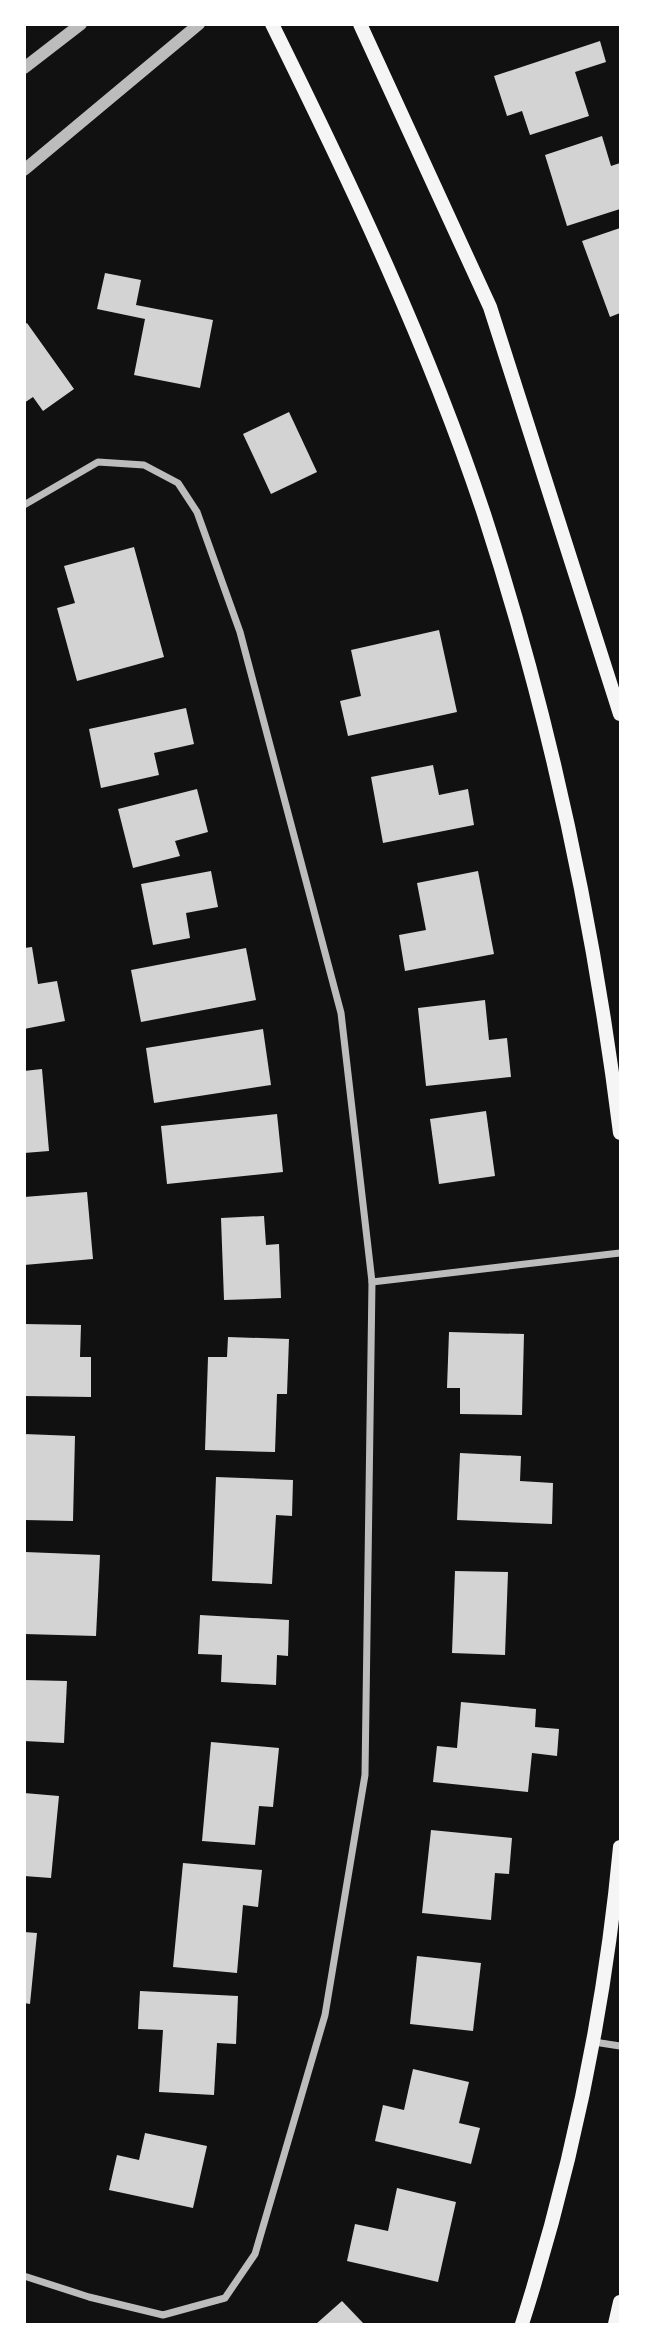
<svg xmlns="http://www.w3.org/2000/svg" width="645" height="2349" font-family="'Alegreya Sans',sans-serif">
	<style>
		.building { fill: #d3d3d3 }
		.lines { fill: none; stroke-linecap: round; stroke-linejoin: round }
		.minor { stroke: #bcbcbc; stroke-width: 7 }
		.tertiary { stroke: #bcbcbc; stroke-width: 12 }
		.secondary { stroke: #f5f5f5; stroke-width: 14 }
	</style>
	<rect width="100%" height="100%" fill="#111"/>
	<g class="building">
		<polygon points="600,41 606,62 575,72 589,116 530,135 522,111 507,116 494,76"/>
		<polygon points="602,136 611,166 620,163 620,209 567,226 545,155"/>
		<polygon points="620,228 620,313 610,317 582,241"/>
		<polygon points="105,273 141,280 136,305 213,320 200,388 134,375 145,319 97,309"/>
		<polygon points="27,323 74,389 43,411 33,397 24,403 24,325"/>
		<polygon points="289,412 317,472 271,494 243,434"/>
		<polygon points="134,547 164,657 77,681 57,608 75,603 64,566"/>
		<polygon points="439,630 457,712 348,736 340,701 361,696 351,650"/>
		<polygon points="186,708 194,744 154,753 159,775 101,788 89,729"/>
		<polygon points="433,765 439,795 468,789 474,825 383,843 371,777"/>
		<polygon points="197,789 208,832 175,841 180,856 133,868 118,809"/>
		<polygon points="211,871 218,907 186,913 190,938 153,945 141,884"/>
		<polygon points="478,871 494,954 405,971 399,935 426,930 417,883"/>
		<polygon points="32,947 38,984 57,981 65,1021 24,1029 24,948"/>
		<polygon points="246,948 256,1000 141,1022 131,970"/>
		<polygon points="485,1000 489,1040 507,1038 511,1077 426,1086 418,1008"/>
		<polygon points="263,1029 271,1085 154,1103 146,1048"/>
		<polygon points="42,1069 49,1151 24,1153 24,1071"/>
		<polygon points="486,1111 495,1176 439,1184 430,1119"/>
		<polygon points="277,1114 283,1172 167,1184 161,1126"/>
		<polygon points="87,1192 93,1259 24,1265 24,1197"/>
		<polygon points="264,1216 266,1245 279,1244 281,1298 224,1300 221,1218"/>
		<polygon points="24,1324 81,1325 80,1357 91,1357 91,1397 24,1396"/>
		<polygon points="449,1332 524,1334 522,1415 460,1414 460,1388 447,1388"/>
		<polygon points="228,1337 289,1339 287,1394 277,1394 275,1452 205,1450 208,1357 227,1357"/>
		<polygon points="24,1434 75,1436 73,1521 24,1520"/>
		<polygon points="460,1453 521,1456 520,1481 553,1483 552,1524 457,1520"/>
		<polygon points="216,1477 293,1480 292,1516 276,1515 272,1584 212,1581"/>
		<polygon points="25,1552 100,1555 96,1636 24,1634"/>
		<polygon points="455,1571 508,1572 505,1655 452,1653"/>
		<polygon points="200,1615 289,1620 288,1656 277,1655 276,1685 221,1682 222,1655 198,1654"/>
		<polygon points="24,1680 67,1681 64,1743 24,1741"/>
		<polygon points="461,1702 536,1709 535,1727 559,1729 557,1756 532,1753 528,1792 433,1782 437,1746 457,1748"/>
		<polygon points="211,1742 279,1748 273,1807 259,1806 255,1845 202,1841"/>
		<polygon points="24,1793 59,1796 51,1878 24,1876"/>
		<polygon points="431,1830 512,1838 509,1874 495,1873 491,1920 422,1913"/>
		<polygon points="183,1863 262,1870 258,1907 243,1905 237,1973 173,1967"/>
		<polygon points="24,1932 37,1933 30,2004 24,2003"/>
		<polygon points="417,1956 481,1963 473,2031 410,2024"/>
		<polygon points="140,1991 238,1996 236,2044 217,2043 214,2095 159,2092 163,2030 138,2029"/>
		<polygon points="413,2069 469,2082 459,2123 480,2128 471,2164 375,2141 383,2105 404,2110"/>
		<polygon points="145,2133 207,2146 193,2208 109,2190 117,2155 139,2160"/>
		<polygon points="397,2188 456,2202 438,2282 347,2261 355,2224 388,2231"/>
		<polygon points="342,2301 364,2324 316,2324"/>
	</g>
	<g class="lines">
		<g class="minor">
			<polyline points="24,505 98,462 144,465 178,483 197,512 240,632 341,1013 372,1282 365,1775 325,2015 255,2254 225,2298 163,2315 89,2297 24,2276"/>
			<polyline points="372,1282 620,1253"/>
			<polyline points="594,2042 620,2046"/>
		</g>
		<g class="tertiary">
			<polyline points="24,68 81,24"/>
			<polyline points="24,170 199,24"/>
		</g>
		<g class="secondary">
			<path d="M272 24C351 184 428 345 484 514 549 714 594 924 620 1133"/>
			<polyline points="360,24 490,307 620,714"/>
			<path d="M522 2324C571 2170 605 2009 620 1847"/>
			<polyline points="615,2324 620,2302"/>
		</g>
	</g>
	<rect width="645" height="2349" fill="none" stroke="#ffffff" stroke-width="52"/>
</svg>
